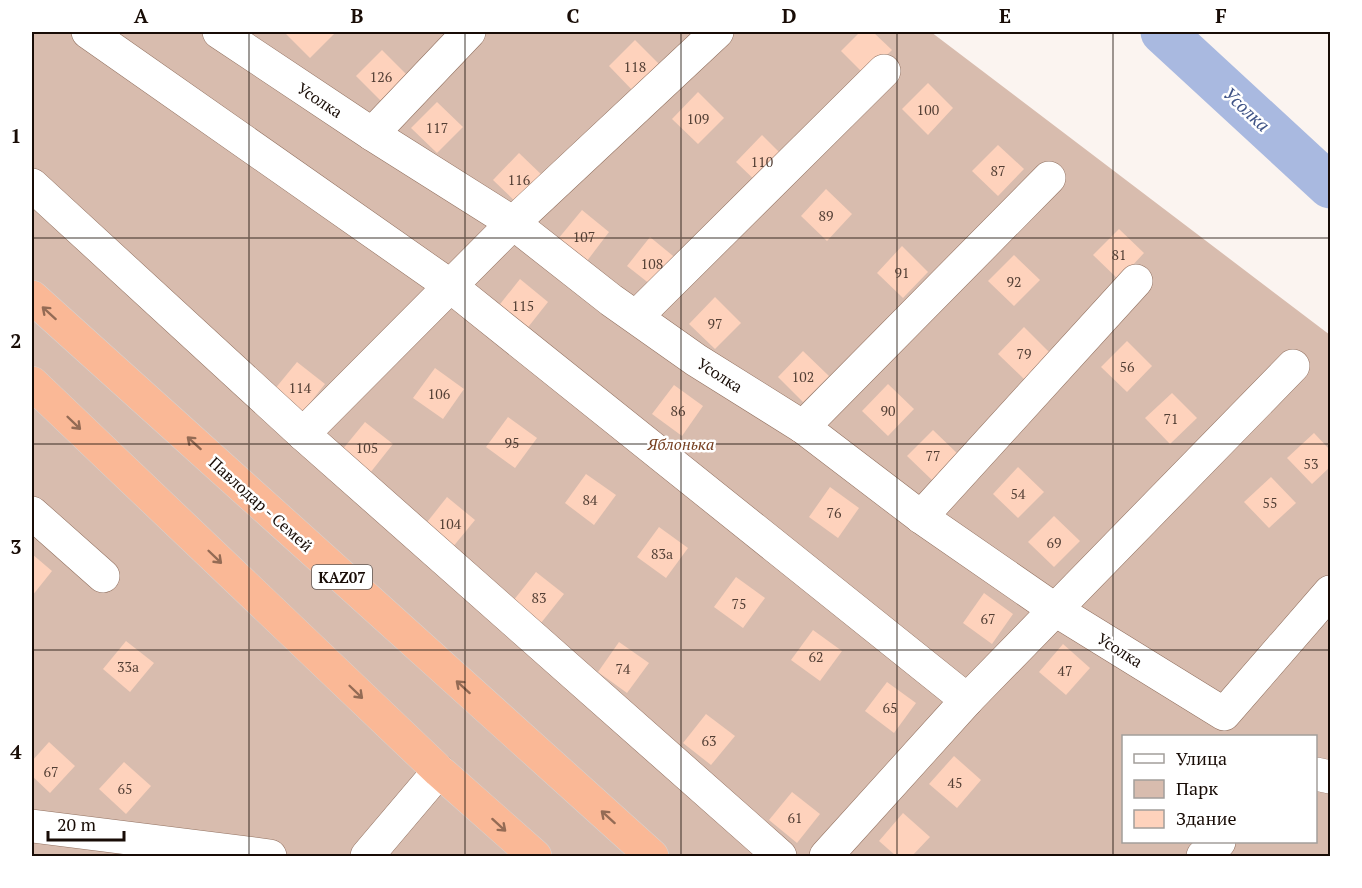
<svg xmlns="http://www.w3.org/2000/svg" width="1362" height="888" font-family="'PT Serif',serif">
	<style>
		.green { fill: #d8bcae; fill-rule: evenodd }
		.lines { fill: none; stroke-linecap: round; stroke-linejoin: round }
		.river { stroke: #a9b9e0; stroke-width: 45 }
		.building { fill: #fed2bc }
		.minor-casing { stroke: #927160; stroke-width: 34 }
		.highway-casing { stroke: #d5d3d2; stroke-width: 34 }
		.minor { stroke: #fff; stroke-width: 33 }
		.highway { stroke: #fab896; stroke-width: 33 }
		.oneway { stroke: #946b55 }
		.grid { fill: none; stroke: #180c06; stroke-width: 1.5; stroke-opacity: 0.55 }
		.labels { text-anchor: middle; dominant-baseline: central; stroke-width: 5; stroke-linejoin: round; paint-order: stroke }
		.number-label { font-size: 14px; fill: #523e34 }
		.shield { fill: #fff; stroke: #5d5551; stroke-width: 1.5 }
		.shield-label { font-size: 15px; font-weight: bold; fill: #180c06 }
		.street-label { font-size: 16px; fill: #180c06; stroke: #fff }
		.park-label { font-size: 16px; font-style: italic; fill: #763f20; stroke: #fff }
		.water-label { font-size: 18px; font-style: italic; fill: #3f5386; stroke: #fff }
		.neatline { fill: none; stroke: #180c06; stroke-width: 2 }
		.grid-label { font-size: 20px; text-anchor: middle; font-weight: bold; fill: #180c06 }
	</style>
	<rect width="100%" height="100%" fill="#fbf4f0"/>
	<path class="green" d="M32 32H931L1330 335V856H32ZM1124 736H1316V842H1124Z"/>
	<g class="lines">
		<polyline class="river" points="1163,32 1330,186"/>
	</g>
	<g class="building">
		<polygon points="284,32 336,32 310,58"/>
		<polygon points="860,32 873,32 892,50 866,76 841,51"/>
		<polygon points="635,40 660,65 634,92 609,66"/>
		<polygon points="382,50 407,75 381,101 356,76"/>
		<polygon points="928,83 953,108 928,135 902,109"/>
		<polygon points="698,92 724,118 698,144 672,119"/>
		<polygon points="437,102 463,127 437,153 411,128"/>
		<polygon points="762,135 788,161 762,187 736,162"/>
		<polygon points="998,145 1024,169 998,196 972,171"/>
		<polygon points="519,153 545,178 519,205 493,180"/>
		<polygon points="826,189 852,214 827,241 801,216"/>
		<polygon points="582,210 609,232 587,261 558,239"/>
		<polygon points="1119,229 1144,253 1119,280 1093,255"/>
		<polygon points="650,237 678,260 655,288 627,266"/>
		<polygon points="902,246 928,272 903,298 877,273"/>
		<polygon points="1014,255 1040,280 1014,306 988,281"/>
		<polygon points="520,279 548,302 525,331 497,308"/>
		<polygon points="715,297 741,323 715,349 689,324"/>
		<polygon points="1024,327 1049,352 1024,379 998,354"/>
		<polygon points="1127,341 1152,366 1127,392 1101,367"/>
		<polygon points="803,351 829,376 803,402 778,377"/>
		<polygon points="297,362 325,384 302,413 274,390"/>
		<polygon points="435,368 464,389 443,419 413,398"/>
		<polygon points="888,384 914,409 888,436 862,411"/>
		<polygon points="674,385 703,406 682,436 652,414"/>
		<polygon points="1172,393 1197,418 1170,444 1145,418"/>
		<polygon points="508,417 537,438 515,468 486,447"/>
		<polygon points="365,422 393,444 370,473 342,450"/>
		<polygon points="933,430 959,455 933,481 907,456"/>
		<polygon points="1314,433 1330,450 1330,467 1312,484 1287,458"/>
		<polygon points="1018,467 1044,492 1018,518 993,494"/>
		<polygon points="586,474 616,495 594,525 565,503"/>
		<polygon points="1271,477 1296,503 1269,528 1244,502"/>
		<polygon points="830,487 859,508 838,538 809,517"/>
		<polygon points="447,497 475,520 452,548 424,526"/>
		<polygon points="1054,516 1080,541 1054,567 1028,542"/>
		<polygon points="659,527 688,548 666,578 637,557"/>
		<polygon points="32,554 52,571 32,596"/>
		<polygon points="536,572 564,594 541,623 513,601"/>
		<polygon points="736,577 765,598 743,628 714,607"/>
		<polygon points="984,593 1013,614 992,644 963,623"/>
		<polygon points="813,630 842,651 820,681 791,660"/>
		<polygon points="126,641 154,663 130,692 103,669"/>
		<polygon points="619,642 649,663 627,693 598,672"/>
		<polygon points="1063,644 1090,668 1066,695 1039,672"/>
		<polygon points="887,682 916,703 894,733 865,711"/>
		<polygon points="706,714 735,736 711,765 683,743"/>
		<polygon points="49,742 75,766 50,793 32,776 32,761"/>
		<polygon points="954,756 981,780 957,808 929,784"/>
		<polygon points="124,762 151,786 126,814 99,789"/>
		<polygon points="792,792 820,814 797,843 769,820"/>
		<polygon points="903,813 930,837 912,856 896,856 879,841"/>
	</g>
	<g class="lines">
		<defs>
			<g id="minor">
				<polyline points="88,32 449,285 967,700"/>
				<polyline points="219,32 372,134 513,223 611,300 696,360 803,427 921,517 1054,609 1224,714 1330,592"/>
				<polyline points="372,134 469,32"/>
				<polyline points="32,185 303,434 780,856"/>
				<polyline points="636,317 884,71"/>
				<polyline points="803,427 1049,178"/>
				<polyline points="303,434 513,223 717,32"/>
				<polyline points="32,513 103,576"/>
				<polyline points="921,517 1136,281"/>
				<polyline points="1316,774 1330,777"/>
				<polyline points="32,826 270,856"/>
				<polyline points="367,856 439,771"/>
				<polyline points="826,856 967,700 1293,366"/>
				<polyline points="1203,856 1219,842"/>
			</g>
			<g id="highway">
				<polyline points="32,297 652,856"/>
				<polyline points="32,383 439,771 535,856"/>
			</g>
		</defs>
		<use href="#minor" class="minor-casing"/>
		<use href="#highway" class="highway-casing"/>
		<use href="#minor" class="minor"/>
		<use href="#highway" class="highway"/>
	</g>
	<defs><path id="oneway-shaft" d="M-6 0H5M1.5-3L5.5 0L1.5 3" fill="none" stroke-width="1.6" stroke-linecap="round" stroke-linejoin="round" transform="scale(1.5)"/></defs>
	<g class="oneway">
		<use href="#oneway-shaft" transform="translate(49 313) rotate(-138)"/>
		<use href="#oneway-shaft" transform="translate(74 423) rotate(44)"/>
		<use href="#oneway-shaft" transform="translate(194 443) rotate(-138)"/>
		<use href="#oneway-shaft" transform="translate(215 557) rotate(44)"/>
		<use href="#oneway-shaft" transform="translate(463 687) rotate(-138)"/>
		<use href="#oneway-shaft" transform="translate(356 692) rotate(44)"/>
		<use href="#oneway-shaft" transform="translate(608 817) rotate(-138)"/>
		<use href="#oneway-shaft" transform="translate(499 825) rotate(42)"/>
	</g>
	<path class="grid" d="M249 32V856M465 32V856M681 32V856M897 32V856M1113 32V856M32 238H1330M32 444H1330M32 650H1330"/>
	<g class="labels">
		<g class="number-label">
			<text x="635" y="66">118</text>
			<text x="381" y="76">126</text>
			<text x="928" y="109">100</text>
			<text x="698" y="118">109</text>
			<text x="437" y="127">117</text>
			<text x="762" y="161">110</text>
			<text x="998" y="170">87</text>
			<text x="519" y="179">116</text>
			<text x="826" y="215">89</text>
			<text x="584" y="236">107</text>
			<text x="1119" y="254">81</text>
			<text x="652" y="263">108</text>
			<text x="902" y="272">91</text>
			<text x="1014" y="281">92</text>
			<text x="523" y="305">115</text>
			<text x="715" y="323">97</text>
			<text x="1024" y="353">79</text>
			<text x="1127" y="366">56</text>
			<text x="803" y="376">102</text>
			<text x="300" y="387">114</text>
			<text x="439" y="393">106</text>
			<text x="678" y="410">86</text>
			<text x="888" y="410">90</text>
			<text x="1171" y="418">71</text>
			<text x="512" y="442">95</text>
			<text x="367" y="447">105</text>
			<text x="933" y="455">77</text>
			<text x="1311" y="463">53</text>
			<text x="1018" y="493">54</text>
			<text x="590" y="499">84</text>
			<text x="1270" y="502">55</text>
			<text x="834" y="512">76</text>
			<text x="450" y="523">104</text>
			<text x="1054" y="542">69</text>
			<text x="662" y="553">83а</text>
			<text x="539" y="597">83</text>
			<text x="739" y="603">75</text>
			<text x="988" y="618">67</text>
			<text x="816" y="656">62</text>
			<text x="128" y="666">33а</text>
			<text x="623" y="668">74</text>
			<text x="1065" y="670">47</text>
			<text x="890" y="707">65</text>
			<text x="709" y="740">63</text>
			<text x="51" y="771">67</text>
			<text x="955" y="782">45</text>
			<text x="125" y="788">65</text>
			<text x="795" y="817">61</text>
		</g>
		<rect class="shield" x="312" y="565" width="60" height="24" rx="4.5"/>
		<g class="shield-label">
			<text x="342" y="577">KAZ07</text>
		</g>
		<g class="street-label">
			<text transform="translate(320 100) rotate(33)">Усолка</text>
			<text transform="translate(720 375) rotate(32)">Усолка</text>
			<text transform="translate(261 504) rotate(42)">Павлодар - Семей</text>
			<text transform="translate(1120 650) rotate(32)">Усолка</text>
		</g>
		<g class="park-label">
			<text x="681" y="444">Яблонька</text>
		</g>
		<g class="water-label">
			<text transform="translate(1247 109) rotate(43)">Усолка</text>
		</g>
	</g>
	<rect width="1362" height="888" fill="none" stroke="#ffffff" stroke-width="66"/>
	<rect x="1122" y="735" width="195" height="108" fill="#ffffff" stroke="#a39e9b" stroke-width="1.5"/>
	<rect x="1134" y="754" width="30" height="9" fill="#ffffff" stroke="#a39e9b" stroke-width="1.5"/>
	<text x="1176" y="765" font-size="18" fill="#180c06">Улица</text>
	<rect x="1134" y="780" width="30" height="18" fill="#d8bcae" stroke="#a39e9b" stroke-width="1.5"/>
	<text x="1176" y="795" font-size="18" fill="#180c06">Парк</text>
	<rect x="1134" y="810" width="30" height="18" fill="#fed2bc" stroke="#a39e9b" stroke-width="1.5"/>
	<text x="1176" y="825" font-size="18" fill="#180c06">Здание</text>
	<path d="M48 831v9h76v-9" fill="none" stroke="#180c06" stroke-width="3"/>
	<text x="57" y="831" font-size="18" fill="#180c06" stroke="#ffffff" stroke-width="4.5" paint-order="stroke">20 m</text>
	<rect x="33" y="33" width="1296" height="822" class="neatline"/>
	<g class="grid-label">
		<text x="141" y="23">A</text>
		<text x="357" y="23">B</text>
		<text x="573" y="23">C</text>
		<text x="789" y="23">D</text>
		<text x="1005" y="23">E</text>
		<text x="1221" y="23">F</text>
		<text x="16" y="143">1</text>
		<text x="16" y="348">2</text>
		<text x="16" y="554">3</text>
		<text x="16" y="759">4</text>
	</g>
</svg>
